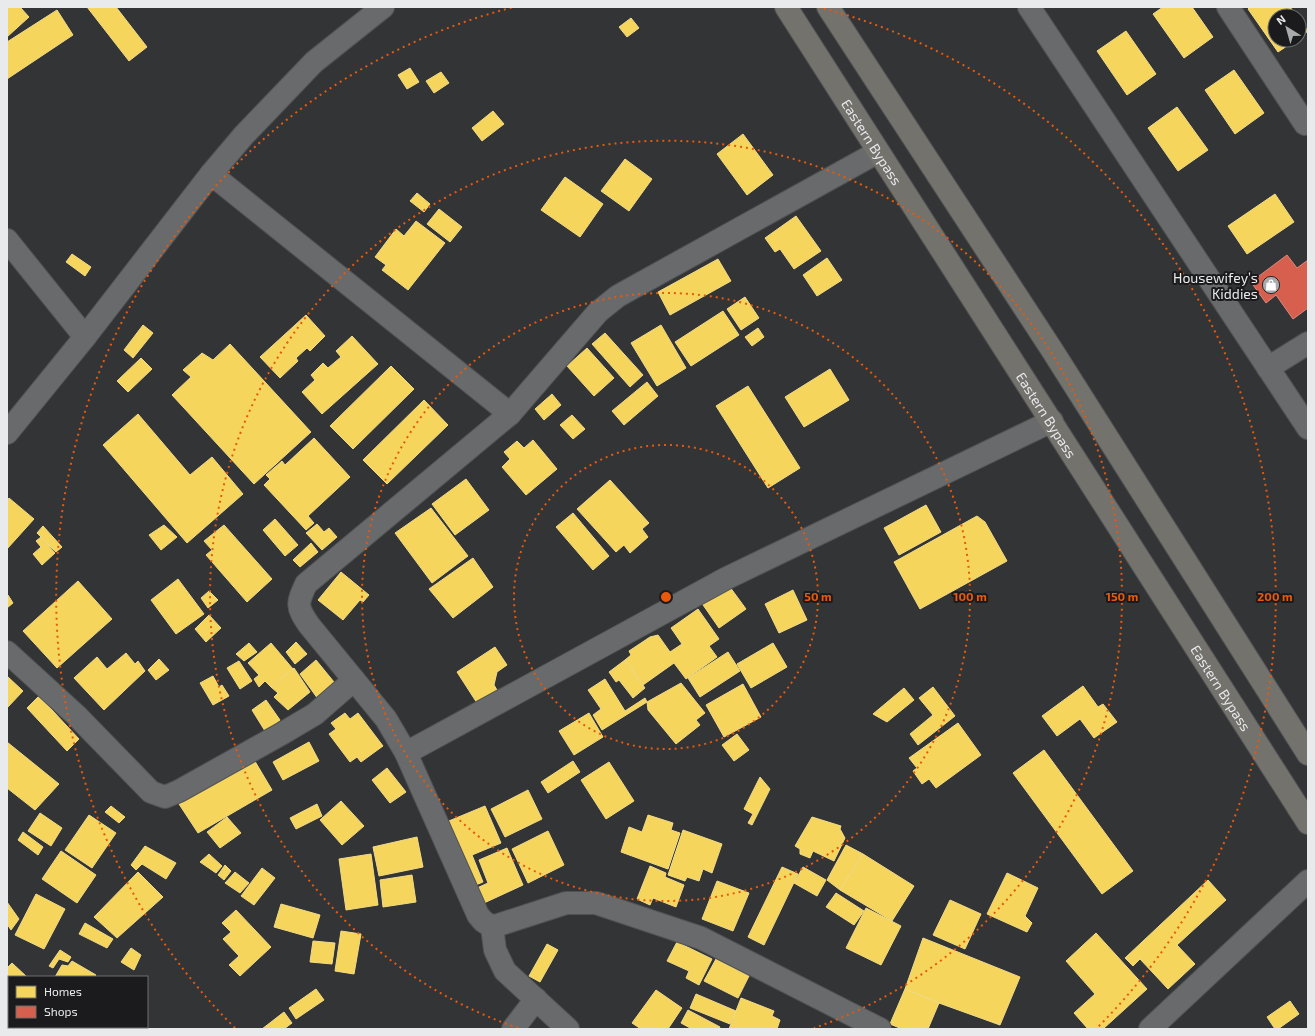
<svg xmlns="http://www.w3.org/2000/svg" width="1315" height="1036" font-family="'Exo 2',sans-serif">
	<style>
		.homes { fill: #f6d55c; stroke: #f2db87 }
		.shops { fill: #d6604d; stroke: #dc897d }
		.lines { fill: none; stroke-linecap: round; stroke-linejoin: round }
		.minor-casing { stroke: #515253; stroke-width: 24 }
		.major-casing { stroke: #515253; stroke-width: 24 }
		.minor { stroke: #696a6b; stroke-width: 22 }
		.major { stroke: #74726d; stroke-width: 22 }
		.ring { fill: none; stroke: #e8590c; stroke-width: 2; stroke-dasharray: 2 4 }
		.labels { text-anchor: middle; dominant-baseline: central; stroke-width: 4; stroke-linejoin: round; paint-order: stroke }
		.street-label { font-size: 14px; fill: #e9eaec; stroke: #1b1b1d }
		.poi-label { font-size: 14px; fill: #e9eaec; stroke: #1b1b1d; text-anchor: end }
		.centre { fill: #e8590c; stroke: #1b1b1d; stroke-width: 2 }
		.ring-label { font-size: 12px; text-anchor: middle; font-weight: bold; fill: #e8590c; stroke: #1b1b1d; stroke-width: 4; stroke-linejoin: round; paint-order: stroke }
	</style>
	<rect width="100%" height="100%" fill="#333436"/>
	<g class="homes">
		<polygon points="7,7 20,7 29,17 7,37"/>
		<polygon points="87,7 116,7 147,47 129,61"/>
		<polygon points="1163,7 1192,7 1213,37 1184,58 1153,14"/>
		<polygon points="1250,7 1290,7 1297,16 1275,16 1275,40 1296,40 1278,52 1248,9"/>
		<polygon points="57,10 73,35 7,79 7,42"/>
		<polygon points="631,18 639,28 627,37 619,27"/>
		<polygon points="1299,19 1308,31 1299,38"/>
		<polygon points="1126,31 1156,74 1127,95 1097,51"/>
		<polygon points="410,68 419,82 407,89 398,75"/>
		<polygon points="1234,70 1264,113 1235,134 1205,90"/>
		<polygon points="441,72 449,83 434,93 426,81"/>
		<polygon points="1177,107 1208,150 1178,171 1148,128"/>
		<polygon points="493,111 504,124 482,141 472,128"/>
		<polygon points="743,134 773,175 747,195 717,154"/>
		<polygon points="625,159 652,179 629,211 601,191"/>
		<polygon points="565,177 603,204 580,237 541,210"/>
		<polygon points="417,193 430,204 424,212 410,201"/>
		<polygon points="1275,194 1294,222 1247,254 1228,226"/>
		<polygon points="439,209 462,227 450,242 427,224"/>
		<polygon points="796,216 821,251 794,269 780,249 775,252 765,238"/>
		<polygon points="416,221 445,243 408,290 382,270 386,265 375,257 396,229 404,236"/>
		<polygon points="72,254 91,267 85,276 66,262"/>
		<polygon points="827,258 842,280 817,296 803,275"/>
		<polygon points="718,259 731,281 670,315 658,292"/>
		<polygon points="745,297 759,318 741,330 727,309"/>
		<polygon points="723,311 739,335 691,366 675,342"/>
		<polygon points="306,315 325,336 310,351 307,348 296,358 298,361 280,378 260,357"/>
		<polygon points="143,325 153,333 133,358 124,350"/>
		<polygon points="661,325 686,368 657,386 631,343"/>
		<polygon points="758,328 764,337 752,346 745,337"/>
		<polygon points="605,333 643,375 630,387 592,344"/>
		<polygon points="352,336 378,364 322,414 302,392 315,380 311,375 323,363 328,368 341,357 336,351"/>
		<polygon points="230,344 311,432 254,484 172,395 191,377 183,370 202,353 213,360"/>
		<polygon points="587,348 614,378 594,396 567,366"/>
		<polygon points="141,358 152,369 128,392 117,381"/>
		<polygon points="391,366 414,389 353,449 330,426"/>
		<polygon points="830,369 849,400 804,427 785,397"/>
		<polygon points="647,382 658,396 624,425 612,411"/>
		<polygon points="748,386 800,468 768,488 716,406"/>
		<polygon points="552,394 561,405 544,420 535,409"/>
		<polygon points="424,400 448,425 387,484 363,460"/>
		<polygon points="138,414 190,475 212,457 243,494 187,543 103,445"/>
		<polygon points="572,415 585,429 573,439 560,425"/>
		<polygon points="314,438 350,477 308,516 314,523 306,530 264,485 270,479 266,475 282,461 285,465"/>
		<polygon points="533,440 557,469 526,495 502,467 510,459 504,452 517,441 524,448"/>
		<polygon points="466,479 489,510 455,535 432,504"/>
		<polygon points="610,480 649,523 642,529 648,537 630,553 624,545 616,552 577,509"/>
		<polygon points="9,498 34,519 7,549 7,501"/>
		<polygon points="926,505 941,532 899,555 884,528"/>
		<polygon points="431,508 468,556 432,583 395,533"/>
		<polygon points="573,513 609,556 593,570 556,527"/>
		<polygon points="977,516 985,522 1007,561 920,609 894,562"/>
		<polygon points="275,519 298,545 285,556 263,530"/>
		<polygon points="317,524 324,532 329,528 337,537 322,550 306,533"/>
		<polygon points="164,525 177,537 161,550 149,535"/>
		<polygon points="224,525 272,579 247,602 206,555 212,550 204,541"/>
		<polygon points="43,526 62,547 56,552 37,533"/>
		<polygon points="41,537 55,553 42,565 33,554 41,547 36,541"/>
		<polygon points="311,543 318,552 300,567 293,560"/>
		<polygon points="473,558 493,587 453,618 429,589"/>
		<polygon points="341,572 369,595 363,602 360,600 343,620 318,600"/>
		<polygon points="178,579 204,614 176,634 151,600"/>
		<polygon points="78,581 112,619 57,668 23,631"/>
		<polygon points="727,583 746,609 719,628 701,602"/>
		<polygon points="793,590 807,620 779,633 765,604"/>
		<polygon points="209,591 218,600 208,608 201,598"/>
		<polygon points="8,595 13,603 7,608 7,596"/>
		<polygon points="698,609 719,639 709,646 717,657 686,679 674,663 643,685 625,660 631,655 629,651 650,637 658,635 670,652 682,644 671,628"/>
		<polygon points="209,615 221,628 206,642 195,629"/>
		<polygon points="296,642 307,654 295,664 286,652"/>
		<polygon points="249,643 257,652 244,661 236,654"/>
		<polygon points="271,643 293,669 271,687 265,681 259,687 254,679 259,675 248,663"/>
		<polygon points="773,643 787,667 751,688 737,664"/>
		<polygon points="495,647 507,665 497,672 494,685 497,690 477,703 457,672"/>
		<polygon points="728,652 740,671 700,697 688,678"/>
		<polygon points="126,653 135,664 138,661 145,671 104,710 74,678 97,657 107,669"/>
		<polygon points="159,659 169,670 156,680 148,670"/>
		<polygon points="316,660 334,682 318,699 300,674"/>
		<polygon points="625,660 645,688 633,698 619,680 616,682 609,672"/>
		<polygon points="239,661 252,681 240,689 227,668"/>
		<polygon points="294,668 310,692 288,710 274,697 278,693 271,687"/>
		<polygon points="7,676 23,691 7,708"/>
		<polygon points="213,676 219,687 222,685 229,696 213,705 200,683"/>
		<polygon points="605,679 625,711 645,698 647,702 602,730 593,715 601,709 588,690"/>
		<polygon points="681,683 705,713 696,720 700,725 676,744 648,710 647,702"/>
		<polygon points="743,684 761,717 724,737 706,705"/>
		<polygon points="1083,686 1098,707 1103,704 1117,722 1094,738 1080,719 1057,736 1042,716"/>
		<polygon points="933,687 955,716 918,745 910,734 933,715 919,698"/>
		<polygon points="904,688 914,700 887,722 873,714"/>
		<polygon points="39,696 79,739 67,751 27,708"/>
		<polygon points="266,700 280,720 265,731 252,710"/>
		<polygon points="345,713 350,719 358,713 383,746 361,762 357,757 350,762 329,734 336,729 331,723"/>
		<polygon points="589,713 603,737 574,755 559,731"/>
		<polygon points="958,723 981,755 936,788 929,779 922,784 913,771 917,768 909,758"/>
		<polygon points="737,734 749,750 734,761 722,745"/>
		<polygon points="7,742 59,784 35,810 7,788"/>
		<polygon points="309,742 319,761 283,780 273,762"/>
		<polygon points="1044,750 1133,871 1102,894 1013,773"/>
		<polygon points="253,758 272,790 198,833 179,804"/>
		<polygon points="573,761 580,772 548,793 541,782"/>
		<polygon points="609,762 634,801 606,819 581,780"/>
		<polygon points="387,768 406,792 390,803 372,780"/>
		<polygon points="760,777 770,789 752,825 748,823 753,814 744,809"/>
		<polygon points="528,790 542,819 505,837 491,809"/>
		<polygon points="341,801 364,826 342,845 320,820"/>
		<polygon points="317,804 322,816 296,829 290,818"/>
		<polygon points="111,806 125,817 119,823 105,812"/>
		<polygon points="485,806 501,843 472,855 483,882 471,887 444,823"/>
		<polygon points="40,813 62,828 51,846 28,831"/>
		<polygon points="89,815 116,833 92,868 65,850"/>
		<polygon points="648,815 673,823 671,830 680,833 668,869 621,852 629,827 642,832"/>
		<polygon points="227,817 241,833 220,848 207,832"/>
		<polygon points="812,817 841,826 840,829 845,838 834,861 813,851 810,858 800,854 800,849 795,846"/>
		<polygon points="683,830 722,844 712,873 703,869 699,881 687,877 685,881 668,875"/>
		<polygon points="548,831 564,865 528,883 512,849"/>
		<polygon points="23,832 43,847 38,855 18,840"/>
		<polygon points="417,837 423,867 379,876 373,847"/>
		<polygon points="846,845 863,854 840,890 827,880"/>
		<polygon points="145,846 176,863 166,879 142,864 136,870 131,865"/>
		<polygon points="507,848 523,885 484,903 477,888 488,883 479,860"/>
		<polygon points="61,851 96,875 77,903 42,879"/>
		<polygon points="209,854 222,866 216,873 200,862"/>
		<polygon points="371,854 378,905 346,910 339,859"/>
		<polygon points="863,854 914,886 892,921 840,890"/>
		<polygon points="225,865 231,871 224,880 218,875"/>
		<polygon points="650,866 666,873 665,877 684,885 676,907 653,898 650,905 637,899"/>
		<polygon points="782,867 798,874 764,945 748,937"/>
		<polygon points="803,867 826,880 817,896 794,883"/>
		<polygon points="262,868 275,878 254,905 241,896"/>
		<polygon points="138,872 163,897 117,938 94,917"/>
		<polygon points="235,872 249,883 240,893 225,883"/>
		<polygon points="1007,873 1038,888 1025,916 1032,923 1027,932 987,914"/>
		<polygon points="412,875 416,902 383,907 380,880"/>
		<polygon points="1208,880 1226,900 1177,945 1195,964 1168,989 1140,959 1133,966 1125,958"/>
		<polygon points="717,881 749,893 733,931 702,919"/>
		<polygon points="836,893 864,911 854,925 826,907"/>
		<polygon points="36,894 65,909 44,949 15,935"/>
		<polygon points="950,900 981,914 965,949 933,935"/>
		<polygon points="7,902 19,919 11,930 7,924"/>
		<polygon points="281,904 320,915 313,938 274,927"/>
		<polygon points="866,908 901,926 881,965 846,948"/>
		<polygon points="236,910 271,947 240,976 229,965 239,956 223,939 231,932 222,923"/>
		<polygon points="85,923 113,939 107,948 79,934"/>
		<polygon points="341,931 361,934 354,974 335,971"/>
		<polygon points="1096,933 1147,989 1103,1029 1088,1029 1074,1013 1095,994 1066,961"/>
		<polygon points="923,938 1020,977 1000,1025 939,1003 905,989"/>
		<polygon points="313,941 335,943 332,964 310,962"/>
		<polygon points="677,942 712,959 699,985 686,978 689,971 667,961"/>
		<polygon points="547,944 558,950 540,982 529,976"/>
		<polygon points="131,948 141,955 134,970 121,962"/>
		<polygon points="60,950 71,957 68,962 59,959 53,968 49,966"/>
		<polygon points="716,959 749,976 738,998 704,981"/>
		<polygon points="72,961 96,975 94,977 55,977 62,965 68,966"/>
		<polygon points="12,963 27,977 9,977 9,992 7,994 7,968"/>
		<polygon points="316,989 324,1000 296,1019 289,1008"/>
		<polygon points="905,989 939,1003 928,1029 902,1029 890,1024"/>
		<polygon points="656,990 682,1008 668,1029 641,1029 632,1023"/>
		<polygon points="696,994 736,1011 730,1024 690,1008"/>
		<polygon points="741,998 774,1011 772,1016 780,1020 777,1029 729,1029"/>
		<polygon points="1290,1001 1299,1014 1278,1029 1275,1029 1267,1017"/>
		<polygon points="688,1010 720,1027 719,1029 692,1029 681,1023"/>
		<polygon points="284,1012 292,1023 284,1029 262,1029"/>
		<polygon points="9,1025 9,1027 35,1027 33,1029 7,1029"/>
	</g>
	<polygon class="shops" points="1287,255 1297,268 1308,260 1308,308 1293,319 1276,295 1266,303 1251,282"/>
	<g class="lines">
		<defs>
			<g id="minor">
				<polyline points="1029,7 1308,428"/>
				<polyline points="1228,7 1305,124"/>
				<path d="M878 152 618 296 598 312 510 414 306 584C297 604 296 606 309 625L386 719 406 753 478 915 483 921 492 927 566 903H596L701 938 880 1029"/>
				<polyline points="211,174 510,414"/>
				<polyline points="7,240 85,337"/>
				<polyline points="1268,368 1308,343"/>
				<polyline points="7,433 85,337 211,174 244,135 314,62 383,7"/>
				<polyline points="7,652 76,715 151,792 165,797 179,791 283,733 315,714 354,680"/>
				<polyline points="406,753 725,579 1052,421"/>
				<polyline points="492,927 495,950 505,971 568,1029"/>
				<polyline points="513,1029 536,999"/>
				<polyline points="1150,1029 1308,881"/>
			</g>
			<g id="major">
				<path id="s1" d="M786 7 1308 823"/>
				<polyline points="828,7 1052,350 1308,754"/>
			</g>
		</defs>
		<use href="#minor" class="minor-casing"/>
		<use href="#major" class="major-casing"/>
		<use href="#minor" class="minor"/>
		<use href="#major" class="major"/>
	</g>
	<g class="ring">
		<circle cx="666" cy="597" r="152"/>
		<circle cx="666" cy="597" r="304"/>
		<path d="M518 1028A456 456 0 1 1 814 1028"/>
		<path d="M235 1028A609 609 0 0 1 514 7M818 7A609 609 0 0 1 1097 1028"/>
	</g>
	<defs>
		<symbol id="shop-disc" viewBox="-11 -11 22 22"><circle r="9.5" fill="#a9aaac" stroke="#1b1b1d"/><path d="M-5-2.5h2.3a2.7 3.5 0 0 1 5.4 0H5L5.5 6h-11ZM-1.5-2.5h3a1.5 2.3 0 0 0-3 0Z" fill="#fff"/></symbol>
	</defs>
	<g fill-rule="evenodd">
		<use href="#shop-disc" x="1261" y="275" width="20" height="20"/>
	</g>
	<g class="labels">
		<g class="street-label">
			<text stroke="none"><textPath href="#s1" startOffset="160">Eastern Bypass</textPath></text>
			<text stroke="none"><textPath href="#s1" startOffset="484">Eastern Bypass</textPath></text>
			<text stroke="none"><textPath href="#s1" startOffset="808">Eastern Bypass</textPath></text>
		</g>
		<g class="poi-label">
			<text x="1258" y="277">Housewifey’s<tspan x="1258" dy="16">Kiddies</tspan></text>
		</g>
	</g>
	<circle cx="666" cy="597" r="6" class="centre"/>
	<g class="ring-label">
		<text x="818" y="601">50 m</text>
		<text x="970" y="601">100 m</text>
		<text x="1122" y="601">150 m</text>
		<text x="1275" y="601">200 m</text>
	</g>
	<rect width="1315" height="1036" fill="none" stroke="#e9eaec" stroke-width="16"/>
	<rect x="8" y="976" width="140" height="52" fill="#1b1b1d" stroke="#6d6e70"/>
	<rect x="16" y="986" width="20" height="12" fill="#f6d55c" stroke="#6d6e70"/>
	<text x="44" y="996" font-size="12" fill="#e9eaec">Homes</text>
	<rect x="16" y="1006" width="20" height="12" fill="#d6604d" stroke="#6d6e70"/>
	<text x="44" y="1016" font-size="12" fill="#e9eaec">Shops</text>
	<g transform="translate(1287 28) rotate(323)"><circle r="19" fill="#1b1b1d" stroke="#6d6e70"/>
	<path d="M0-3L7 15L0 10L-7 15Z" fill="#a9aaac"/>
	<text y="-6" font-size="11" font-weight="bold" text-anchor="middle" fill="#e9eaec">N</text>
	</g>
</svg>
